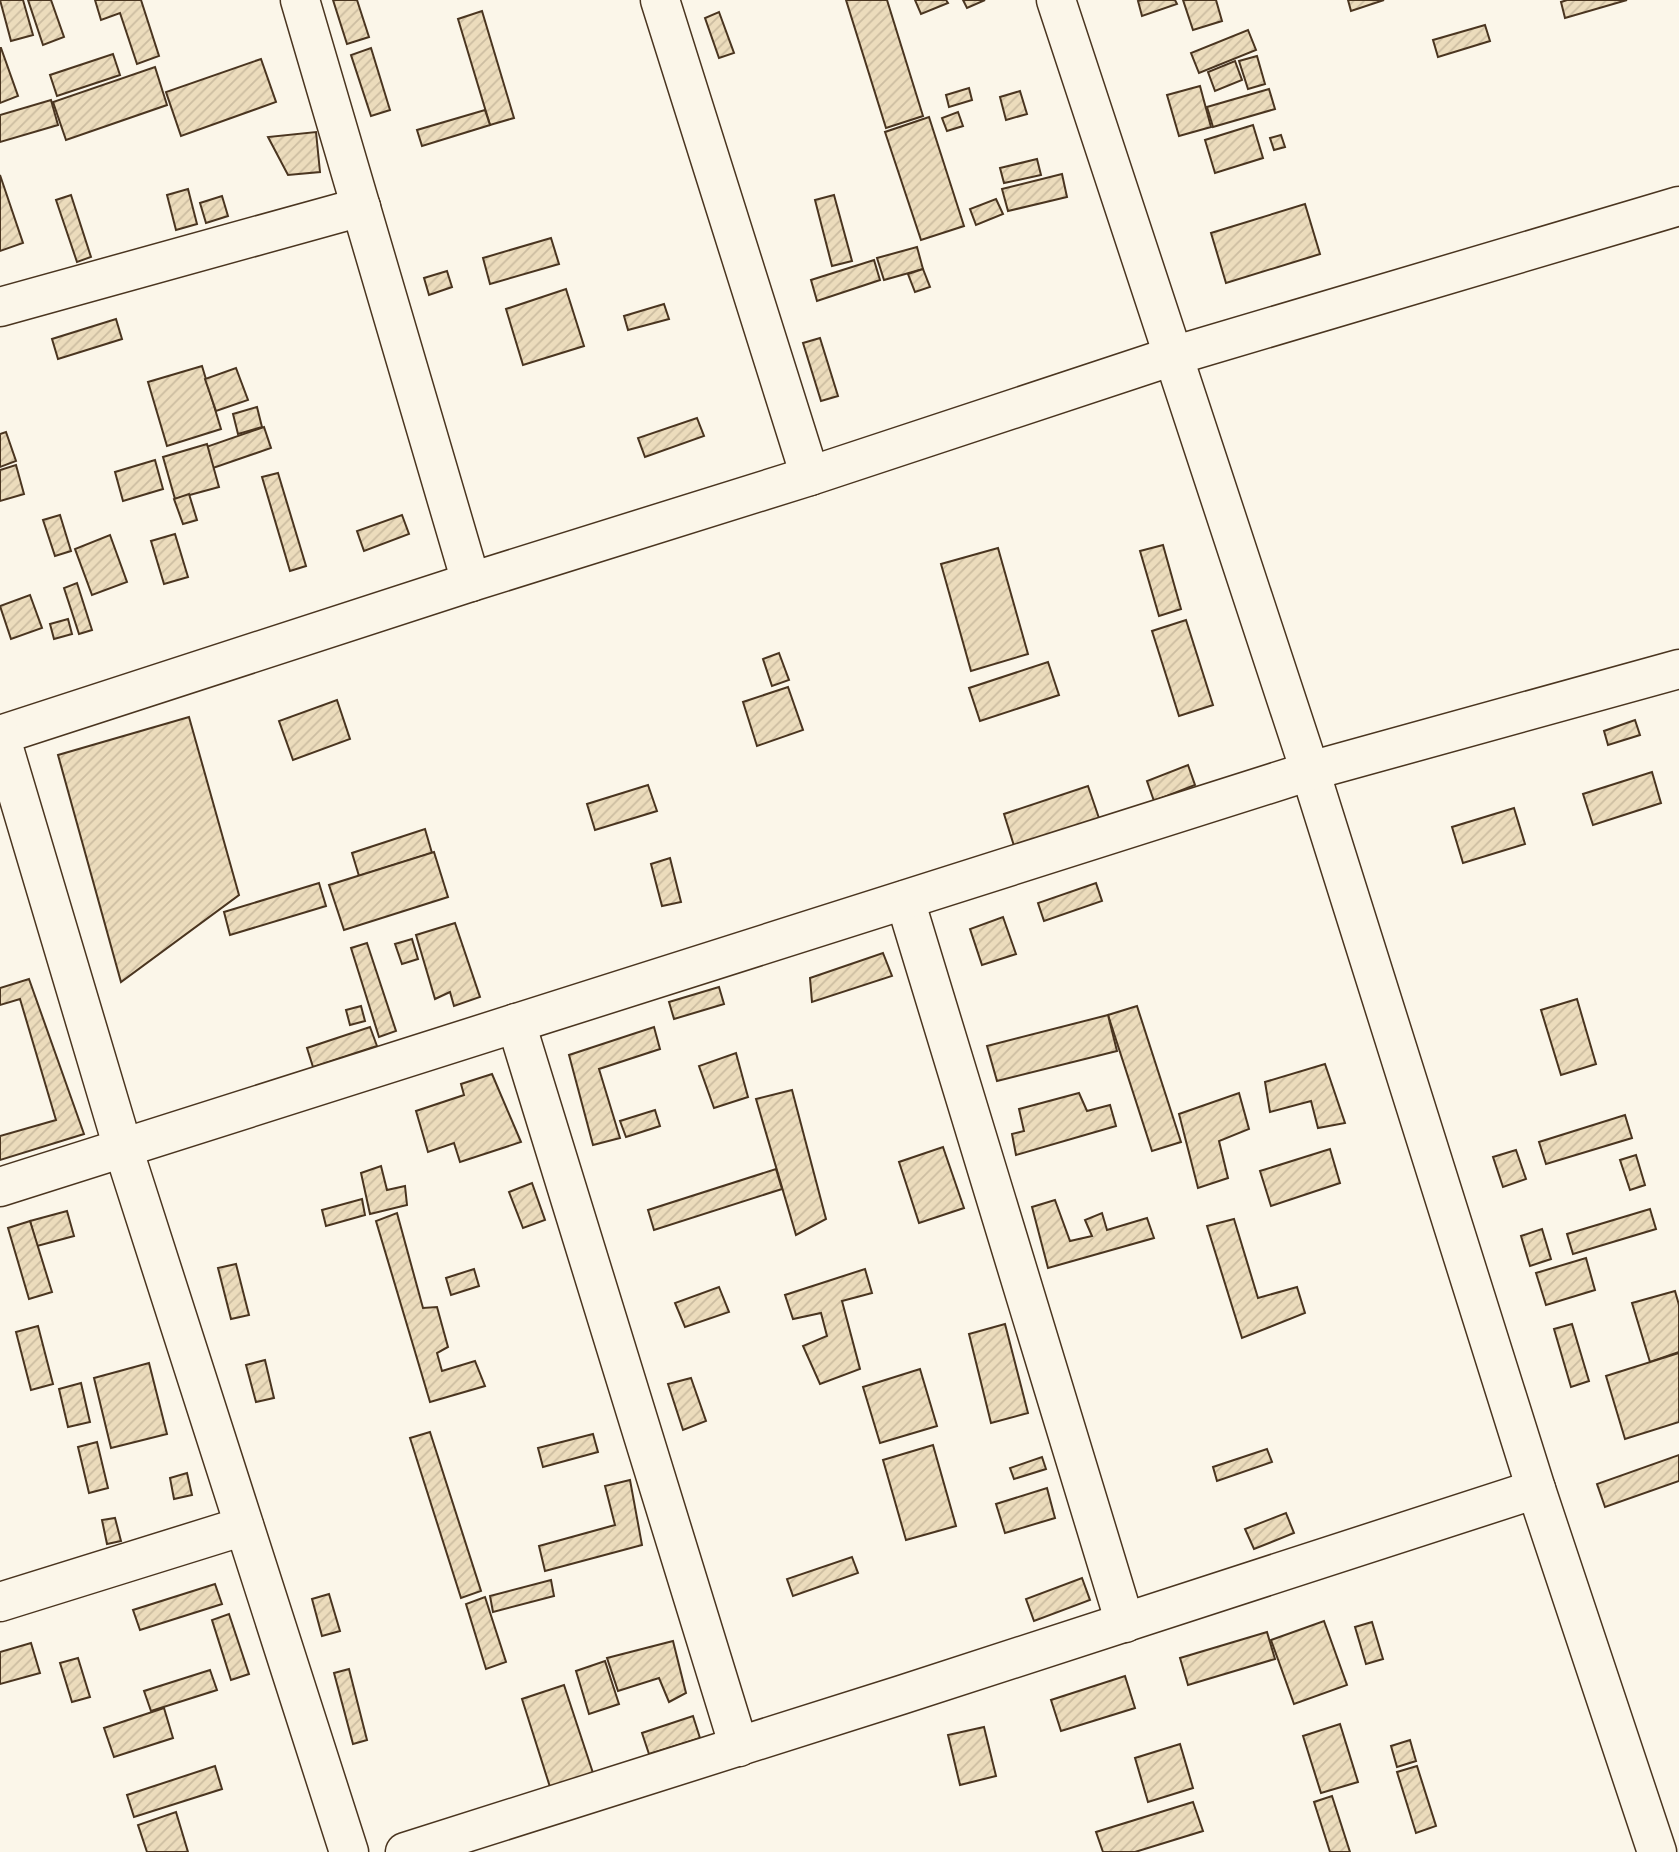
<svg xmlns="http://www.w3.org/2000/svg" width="1679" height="1852" font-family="'Fira Sans',sans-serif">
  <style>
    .building { fill: url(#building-hatch); stroke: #4a3520; stroke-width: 2 }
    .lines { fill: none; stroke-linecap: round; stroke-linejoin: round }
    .minor-casing { stroke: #4a3520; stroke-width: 41 }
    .minor { stroke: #fbf6e9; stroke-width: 38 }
  </style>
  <defs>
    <pattern id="building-hatch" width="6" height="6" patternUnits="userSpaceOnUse" patternTransform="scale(1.75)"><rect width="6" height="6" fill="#ecdcbc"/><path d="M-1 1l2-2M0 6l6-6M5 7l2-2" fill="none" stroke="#ccbda1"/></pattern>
  </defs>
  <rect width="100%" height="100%" fill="#fbf6e9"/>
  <g class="building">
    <polygon points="0,0 23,0 33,35 11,41"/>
    <polygon points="28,0 51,0 64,37 43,45"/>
    <polygon points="95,0 141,0 159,56 137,64 120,13 101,20"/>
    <polygon points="333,0 357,0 369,37 347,44"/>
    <polygon points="846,0 887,0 923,116 886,128"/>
    <polygon points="915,0 946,0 948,3 921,14"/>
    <polygon points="963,0 985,0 967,8"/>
    <polygon points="1142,0 1175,0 1177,4 1142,16 1138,1"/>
    <polygon points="1183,0 1216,0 1222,21 1193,30"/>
    <polygon points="1348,0 1384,0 1351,11"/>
    <polygon points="1567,0 1627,0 1565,18 1561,2"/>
    <polygon points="482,11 514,118 490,125 458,19"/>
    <polygon points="719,12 734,53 719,58 705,18"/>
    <polygon points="1485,25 1490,41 1438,57 1433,40"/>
    <polygon points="1248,30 1256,50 1199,73 1191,53"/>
    <polygon points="0,48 1,48 18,96 0,103"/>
    <polygon points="371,48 390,110 371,116 351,55"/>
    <polygon points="113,54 120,75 57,96 50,75"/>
    <polygon points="1257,56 1265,84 1248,89 1239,61"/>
    <polygon points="261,59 276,102 181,136 166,92"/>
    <polygon points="1235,61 1242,80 1215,91 1208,72"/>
    <polygon points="155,67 167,105 66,140 53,102"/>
    <polygon points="1200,86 1211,127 1179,136 1167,95"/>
    <polygon points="969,88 972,100 949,107 946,95"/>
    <polygon points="1269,89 1275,109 1213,127 1207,107"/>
    <polygon points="1020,91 1027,114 1006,120 1000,97"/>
    <polygon points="51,100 58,125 0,142 0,115"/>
    <polygon points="485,110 490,125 422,146 417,130"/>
    <polygon points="958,112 963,126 947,131 942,118"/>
    <polygon points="929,117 964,226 921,240 885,132"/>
    <polygon points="1253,125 1263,158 1215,173 1205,140"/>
    <polygon points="316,132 320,172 288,175 268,137"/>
    <polygon points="1281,135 1285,147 1274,150 1270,138"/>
    <polygon points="1037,159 1041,175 1004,183 1000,168"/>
    <polygon points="1062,174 1067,197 1008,211 1002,189"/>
    <polygon points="0,175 23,243 0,251"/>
    <polygon points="188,189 197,224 176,230 167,195"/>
    <polygon points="71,195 91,257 77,262 56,200"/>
    <polygon points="834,195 852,261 832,266 815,200"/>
    <polygon points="222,196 228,216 206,223 200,203"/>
    <polygon points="996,199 1003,214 976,225 970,209"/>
    <polygon points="1305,204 1320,254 1226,283 1211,233"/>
    <polygon points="551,238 559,264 490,284 483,258"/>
    <polygon points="917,247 923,269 884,280 877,258"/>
    <polygon points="874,260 880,280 817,301 811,280"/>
    <polygon points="923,269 930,287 915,292 908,274"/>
    <polygon points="447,271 452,287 429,295 424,278"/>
    <polygon points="566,289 584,346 523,365 506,309"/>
    <polygon points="664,304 669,319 628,330 624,316"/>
    <polygon points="116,319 122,339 58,359 52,339"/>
    <polygon points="820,338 838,396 821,401 803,343"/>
    <polygon points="202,366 221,429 167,446 148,382"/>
    <polygon points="236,368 248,400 216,411 205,379"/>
    <polygon points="257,407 262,427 238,434 233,414"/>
    <polygon points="697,418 704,436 645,457 638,438"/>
    <polygon points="264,427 271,448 213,468 206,447"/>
    <polygon points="6,432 16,461 0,467 0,434"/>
    <polygon points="207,444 219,487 175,499 163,457"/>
    <polygon points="155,460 163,489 123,501 115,472"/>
    <polygon points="16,465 24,494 0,501 0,470"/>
    <polygon points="278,473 306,566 290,571 262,477"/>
    <polygon points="189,494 197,520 183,524 174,499"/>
    <polygon points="60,515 71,551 55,556 43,520"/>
    <polygon points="402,515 409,534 364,551 357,531"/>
    <polygon points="175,534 188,577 164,584 151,541"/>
    <polygon points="110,535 127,582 92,595 75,549"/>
    <polygon points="1163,545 1181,609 1159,616 1140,551"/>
    <polygon points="998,548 1028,654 971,671 941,564"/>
    <polygon points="77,583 92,630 79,634 64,588"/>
    <polygon points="30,595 42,628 11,639 0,606"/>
    <polygon points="68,619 72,634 54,639 50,624"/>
    <polygon points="1186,620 1213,705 1179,716 1152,631"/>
    <polygon points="779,653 789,680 772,686 763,659"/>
    <polygon points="1048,662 1059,695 980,721 969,688"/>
    <polygon points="788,687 803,730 757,746 743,702"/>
    <polygon points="337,700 350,739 293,760 279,721"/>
    <polygon points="189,717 239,895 121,982 58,755"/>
    <polygon points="1635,720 1640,735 1608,745 1604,731"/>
    <polygon points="1188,765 1195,785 1154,801 1147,781"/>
    <polygon points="1652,772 1661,803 1593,825 1583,794"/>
    <polygon points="648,785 657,811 595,830 587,804"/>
    <polygon points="1088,786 1100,821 1015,849 1004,814"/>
    <polygon points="1514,808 1525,844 1463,863 1452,827"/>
    <polygon points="425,829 432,853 359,876 352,853"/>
    <polygon points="434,852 448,897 344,930 329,885"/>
    <polygon points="670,858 681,902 662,906 651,864"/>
    <polygon points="319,883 326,906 230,935 224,912"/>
    <polygon points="1096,883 1102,901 1044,921 1038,903"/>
    <polygon points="1003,917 1016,954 982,965 970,929"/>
    <polygon points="455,923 480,997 454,1006 450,992 435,999 416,935"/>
    <polygon points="412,939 418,959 402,964 395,944"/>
    <polygon points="367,943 396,1031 379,1037 351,948"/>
    <polygon points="883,953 892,976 812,1002 810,978"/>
    <polygon points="29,979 84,1134 0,1160 0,1136 56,1120 20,999 0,1005 0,988"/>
    <polygon points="719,987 724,1004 674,1019 669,1002"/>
    <polygon points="1577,999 1596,1064 1561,1075 1541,1010"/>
    <polygon points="361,1006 365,1021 350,1025 346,1010"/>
    <polygon points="1137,1006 1181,1142 1152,1151 1108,1015"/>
    <polygon points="1108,1015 1117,1051 997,1081 987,1046"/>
    <polygon points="370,1027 377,1046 313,1067 307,1048"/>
    <polygon points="654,1027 660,1049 599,1069 620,1138 593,1145 569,1055"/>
    <polygon points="736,1053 748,1097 714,1108 699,1066"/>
    <polygon points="1325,1064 1345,1123 1318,1128 1311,1101 1270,1112 1265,1082"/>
    <polygon points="492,1074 521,1142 460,1162 454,1143 428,1152 416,1111 464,1095 461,1084"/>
    <polygon points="792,1090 826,1219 796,1235 756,1099"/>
    <polygon points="1079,1093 1087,1111 1110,1105 1116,1126 1016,1155 1012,1134 1024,1131 1019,1109"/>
    <polygon points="1239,1093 1249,1129 1219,1141 1228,1178 1198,1188 1179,1114"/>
    <polygon points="655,1110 660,1126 626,1137 620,1121"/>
    <polygon points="1625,1115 1632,1138 1546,1164 1539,1142"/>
    <polygon points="943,1147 964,1208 919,1223 899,1162"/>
    <polygon points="1330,1149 1340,1183 1271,1206 1260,1171"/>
    <polygon points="1516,1150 1526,1179 1503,1187 1493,1157"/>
    <polygon points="1636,1155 1645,1185 1630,1190 1620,1160"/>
    <polygon points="381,1166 387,1190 405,1186 407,1205 370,1214 361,1173"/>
    <polygon points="776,1169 782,1189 654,1230 648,1210"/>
    <polygon points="532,1183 545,1220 523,1228 509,1192"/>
    <polygon points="362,1199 365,1215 326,1226 322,1210"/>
    <polygon points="1055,1200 1070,1241 1092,1236 1085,1220 1102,1213 1107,1230 1147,1218 1154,1238 1048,1268 1032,1207"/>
    <polygon points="1650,1209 1656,1229 1573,1254 1567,1234"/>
    <polygon points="67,1211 74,1236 37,1246 30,1221"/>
    <polygon points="397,1213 423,1308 437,1307 448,1347 437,1353 442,1371 475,1361 485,1386 430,1402 376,1221"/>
    <polygon points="1234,1219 1258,1298 1297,1287 1305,1313 1242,1338 1207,1226"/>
    <polygon points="30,1221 52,1292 29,1299 8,1228"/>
    <polygon points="1542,1229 1551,1259 1530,1266 1521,1236"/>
    <polygon points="1586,1258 1595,1290 1546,1305 1536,1273"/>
    <polygon points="236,1264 249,1315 231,1319 218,1268"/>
    <polygon points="474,1269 479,1286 451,1295 446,1278"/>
    <polygon points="865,1269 872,1293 842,1301 860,1369 820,1384 803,1346 827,1336 821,1313 793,1319 785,1295"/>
    <polygon points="719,1287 729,1312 685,1327 675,1303"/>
    <polygon points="1675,1291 1679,1305 1679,1352 1650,1362 1632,1303"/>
    <polygon points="1005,1324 1028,1413 991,1423 969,1334"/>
    <polygon points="1572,1324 1589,1381 1571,1387 1554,1329"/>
    <polygon points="38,1326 53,1384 31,1390 16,1332"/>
    <polygon points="1679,1353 1679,1422 1625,1439 1606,1376"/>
    <polygon points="265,1360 274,1398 256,1402 246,1365"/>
    <polygon points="149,1363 167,1434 111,1448 94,1378"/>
    <polygon points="920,1369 937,1426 880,1443 863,1387"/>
    <polygon points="691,1378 706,1421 683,1430 668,1384"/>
    <polygon points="81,1383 90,1422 68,1427 59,1389"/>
    <polygon points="430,1432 481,1591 461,1598 410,1438"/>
    <polygon points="593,1434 598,1452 543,1467 538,1448"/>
    <polygon points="97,1442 108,1488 89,1493 78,1447"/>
    <polygon points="933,1445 956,1526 906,1540 883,1460"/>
    <polygon points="1267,1449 1272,1462 1217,1481 1213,1467"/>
    <polygon points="1679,1455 1679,1481 1605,1507 1597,1484"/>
    <polygon points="1042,1457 1046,1469 1014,1479 1010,1468"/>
    <polygon points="187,1473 192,1495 174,1499 170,1478"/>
    <polygon points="630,1480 642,1545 545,1571 539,1546 615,1525 605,1486"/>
    <polygon points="1047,1488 1055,1518 1005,1533 996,1504"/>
    <polygon points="1286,1513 1294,1533 1254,1549 1245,1529"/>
    <polygon points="115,1518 121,1541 107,1544 102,1520"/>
    <polygon points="852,1557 858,1573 793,1596 787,1579"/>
    <polygon points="1082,1578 1090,1600 1034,1621 1026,1599"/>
    <polygon points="551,1580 554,1596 493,1612 490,1596"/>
    <polygon points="215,1584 222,1604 140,1630 133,1610"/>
    <polygon points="329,1594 340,1631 322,1636 312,1599"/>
    <polygon points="485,1597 506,1662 486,1669 466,1604"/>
    <polygon points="229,1614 249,1674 231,1680 212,1620"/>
    <polygon points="1324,1621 1347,1685 1294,1704 1271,1640"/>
    <polygon points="1372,1622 1383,1659 1366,1664 1355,1627"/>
    <polygon points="1267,1632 1275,1659 1188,1685 1180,1658"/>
    <polygon points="673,1641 686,1693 669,1702 659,1678 618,1691 607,1658"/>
    <polygon points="31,1643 40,1673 0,1684 0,1652"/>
    <polygon points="78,1658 90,1697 72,1702 60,1663"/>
    <polygon points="605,1661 619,1704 589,1714 576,1671"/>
    <polygon points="349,1669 367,1740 353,1744 334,1673"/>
    <polygon points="210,1670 217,1690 151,1711 144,1691"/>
    <polygon points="1125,1676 1135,1708 1061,1731 1051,1700"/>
    <polygon points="564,1685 593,1773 550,1787 522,1699"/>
    <polygon points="164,1708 173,1738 114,1757 104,1728"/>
    <polygon points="693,1716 700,1738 649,1754 642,1733"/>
    <polygon points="1340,1724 1358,1782 1321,1793 1303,1736"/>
    <polygon points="984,1727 996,1776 960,1785 948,1735"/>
    <polygon points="1410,1740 1416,1761 1397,1767 1391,1746"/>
    <polygon points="1180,1744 1193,1788 1148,1802 1135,1758"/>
    <polygon points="215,1766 222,1789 134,1817 127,1795"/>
    <polygon points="1417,1766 1436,1826 1416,1833 1397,1772"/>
    <polygon points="1332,1796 1350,1852 1330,1852 1314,1802"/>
    <polygon points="1193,1802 1203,1831 1135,1852 1103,1852 1096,1832"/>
    <polygon points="176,1812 188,1852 147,1852 138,1825"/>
  </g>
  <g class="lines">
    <g class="minor-casing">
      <g id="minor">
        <polyline points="300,0 471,582"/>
        <polyline points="660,0 810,476"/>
        <polyline points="1056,0 1310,771 1536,1489 1657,1852"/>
        <polyline points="0,307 361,207"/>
        <polyline points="0,735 471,582 810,476 1173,356 1679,206"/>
        <polyline points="0,735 123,1148 349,1852"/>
        <polyline points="905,900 1125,1623"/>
        <polyline points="516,1023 739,1747"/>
        <polyline points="0,1187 1310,771 1679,669"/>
        <polyline points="0,1602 244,1526"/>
        <polyline points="405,1852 901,1695 1536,1489"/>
      </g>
    </g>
    <use href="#minor" class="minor"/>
  </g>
</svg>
